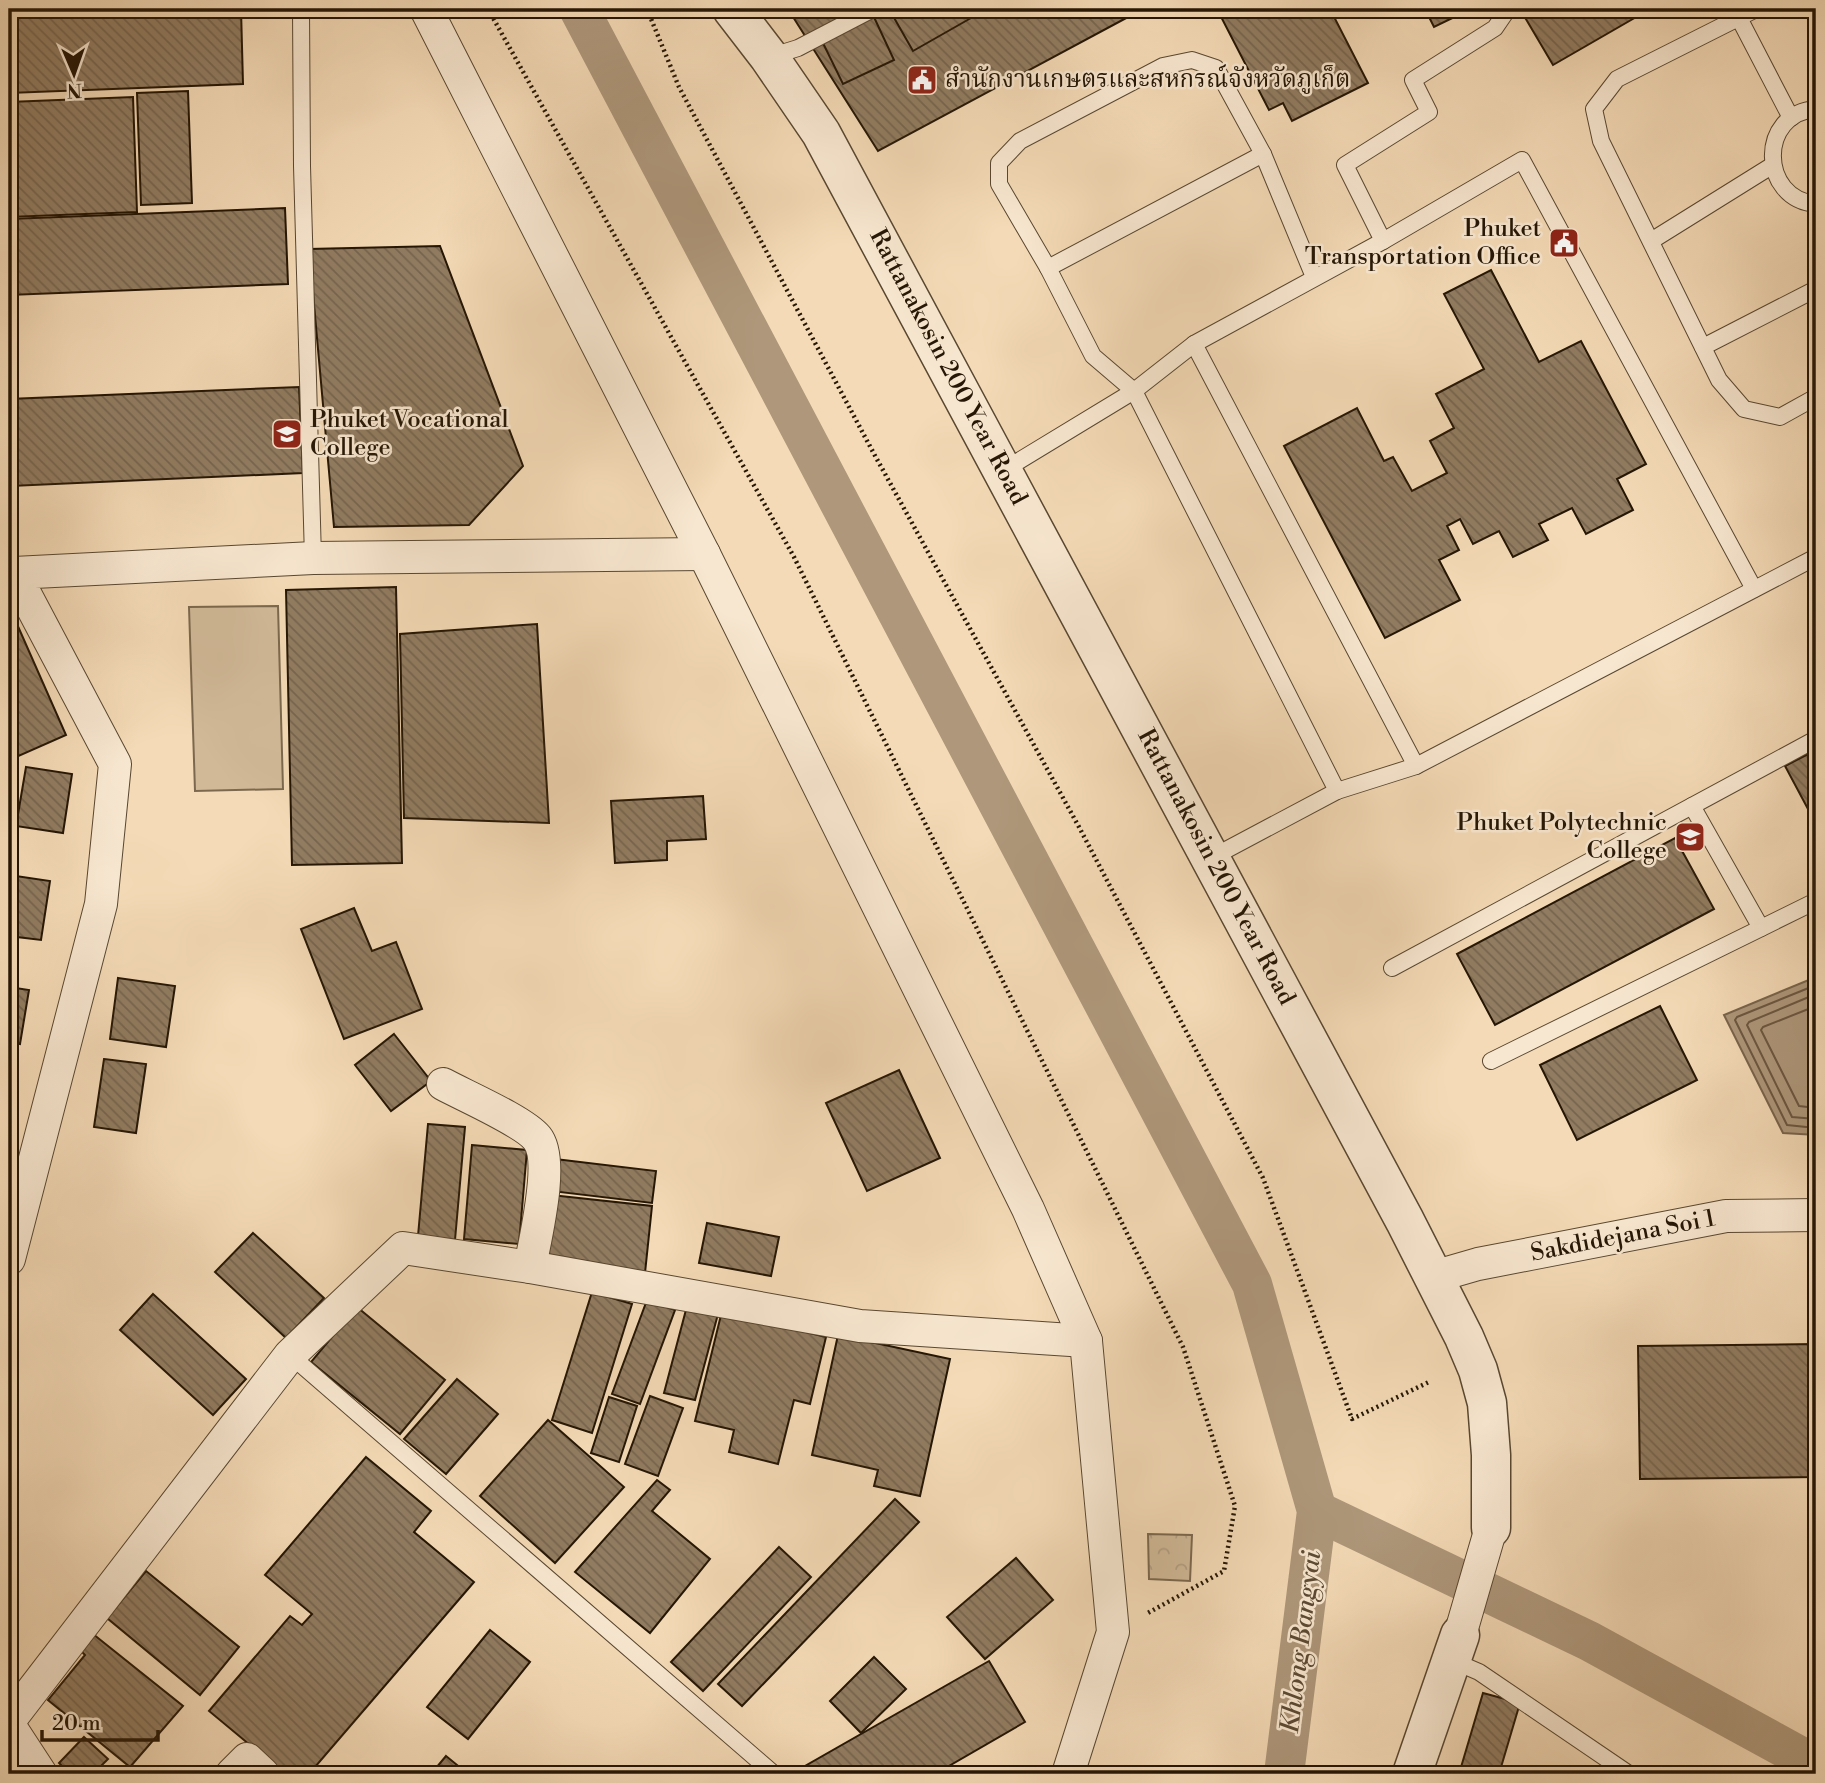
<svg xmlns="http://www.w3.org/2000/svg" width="1825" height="1783" font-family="'Libre Bodoni','Noto Serif Thai',serif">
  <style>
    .park { fill: url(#park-crowns); stroke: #7b684e; stroke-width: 2 }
    .garden { fill: #d1b998; stroke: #7b684e; stroke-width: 2 }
    .water { fill: #ae977a; stroke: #77634b; stroke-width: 2 }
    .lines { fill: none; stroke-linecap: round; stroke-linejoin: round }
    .shore { stroke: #6a5640; stroke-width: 2 }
    .canal { stroke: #ae977a; stroke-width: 40 }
    .building { fill: url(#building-back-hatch); stroke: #251605; stroke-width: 2 }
    .service-casing { stroke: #594731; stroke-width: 18 }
    .minor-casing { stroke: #594731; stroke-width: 34 }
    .tertiary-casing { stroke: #594731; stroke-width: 41 }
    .path { stroke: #251605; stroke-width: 4.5; stroke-dasharray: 2 3.5; stroke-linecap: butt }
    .service { stroke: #f8e7d0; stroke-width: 16 }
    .minor { stroke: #f8e7d0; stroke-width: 32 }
    .tertiary { stroke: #f8e7d0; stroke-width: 38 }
    .labels { text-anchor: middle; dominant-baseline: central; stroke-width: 5; stroke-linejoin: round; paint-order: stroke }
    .poi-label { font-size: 24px; fill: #251605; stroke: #f8e7d0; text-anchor: start }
    .street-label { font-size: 24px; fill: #251605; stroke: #f8e7d0 }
    .water-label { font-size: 26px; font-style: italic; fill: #5c4a34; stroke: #f8e7d0 }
  </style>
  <defs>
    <pattern id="park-crowns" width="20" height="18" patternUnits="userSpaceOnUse" patternTransform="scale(1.75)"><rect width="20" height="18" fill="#d1b998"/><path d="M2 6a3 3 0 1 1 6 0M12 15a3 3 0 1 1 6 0" fill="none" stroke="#b39e82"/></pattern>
    <pattern id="building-back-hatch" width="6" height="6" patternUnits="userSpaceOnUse" patternTransform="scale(1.75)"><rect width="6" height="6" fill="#917c61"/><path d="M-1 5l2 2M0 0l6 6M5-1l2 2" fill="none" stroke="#76654e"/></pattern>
  </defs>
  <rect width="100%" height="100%" fill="#f4dab6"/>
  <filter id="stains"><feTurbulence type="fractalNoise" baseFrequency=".00286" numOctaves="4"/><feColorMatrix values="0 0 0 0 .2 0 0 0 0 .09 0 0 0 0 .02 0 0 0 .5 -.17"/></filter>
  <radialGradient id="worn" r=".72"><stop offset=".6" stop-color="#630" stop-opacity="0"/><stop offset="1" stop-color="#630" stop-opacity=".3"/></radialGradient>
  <polygon class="park" points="1148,1534 1192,1535 1190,1581 1149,1579"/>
  <polygon class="garden" points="278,606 283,789 195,791 189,607"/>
  <polygon class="water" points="1816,977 1816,1135 1783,1133 1724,1015"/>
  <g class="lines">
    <g class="shore">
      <polyline points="1816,985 1737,1017 1735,1020 1787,1125 1816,1128"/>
      <polyline points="1816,994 1749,1022 1747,1025 1792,1117 1816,1119"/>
      <polyline points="1816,1006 1763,1027 1761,1030 1799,1106 1816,1108"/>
    </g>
    <g class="canal">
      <polyline points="579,9 1252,1284 1317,1511 1284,1774"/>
      <polyline points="1317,1511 1589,1641 1816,1765"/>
    </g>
  </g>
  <g class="building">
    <polygon points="106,9 241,9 243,84 9,93 9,13"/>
    <polygon points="788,9 1143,9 878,151"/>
    <polygon points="889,9 965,9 971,18 913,51"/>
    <polygon points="1217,9 1330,9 1368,83 1292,121 1283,103 1269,110"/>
    <polygon points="1425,9 1471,9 1434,27"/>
    <polygon points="1520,9 1650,9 1553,65"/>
    <polygon points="873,15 894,60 843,84 821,39"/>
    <polygon points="188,91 192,203 141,205 137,93"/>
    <polygon points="133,97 137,212 9,217 9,102"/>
    <polygon points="285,208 288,284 9,295 9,219"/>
    <polygon points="440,246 523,466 469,525 334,527 309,249"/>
    <polygon points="1491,270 1539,362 1581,341 1646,464 1617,479 1633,510 1586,534 1572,508 1539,524 1548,540 1513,557 1499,531 1473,544 1460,519 1447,526 1459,550 1439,560 1460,600 1385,638 1284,446 1357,408 1384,461 1393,457 1412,491 1447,473 1430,441 1454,428 1436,394 1484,369 1444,294"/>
    <polygon points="299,387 303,473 11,486 9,399"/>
    <polygon points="396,587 402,863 292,865 286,590"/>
    <polygon points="9,606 66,735 14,758 9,746"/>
    <polygon points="537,624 549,823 404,818 400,634"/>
    <polygon points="1816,750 1816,824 1785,766"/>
    <polygon points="26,767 72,774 63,833 16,826"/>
    <polygon points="703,796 706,839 667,841 667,860 615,863 611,801"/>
    <polygon points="1675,838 1714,909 1495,1025 1457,954"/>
    <polygon points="9,875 50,881 41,940 9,936"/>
    <polygon points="354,908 372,951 396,942 422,1009 344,1039 301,929"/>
    <polygon points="118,978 175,986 166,1047 110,1039"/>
    <polygon points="9,987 29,990 20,1044 9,1042"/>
    <polygon points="1660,1006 1697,1080 1577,1140 1540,1065"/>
    <polygon points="394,1034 431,1081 391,1111 355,1065"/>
    <polygon points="104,1059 146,1064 136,1133 94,1127"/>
    <polygon points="899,1070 940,1158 867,1191 826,1103"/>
    <polygon points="428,1124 465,1127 455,1240 418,1236"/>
    <polygon points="472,1145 527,1150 519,1244 464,1239"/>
    <polygon points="555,1159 656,1171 652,1203 551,1191"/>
    <polygon points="551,1195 652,1206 645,1273 544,1263"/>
    <polygon points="707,1223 779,1237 771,1276 699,1263"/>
    <polygon points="253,1233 324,1298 286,1338 215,1272"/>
    <polygon points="592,1292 632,1304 592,1433 552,1420"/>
    <polygon points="153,1294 246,1379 213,1415 120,1330"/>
    <polygon points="647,1300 675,1310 640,1404 612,1394"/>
    <polygon points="687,1306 718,1314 695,1400 664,1393"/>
    <polygon points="357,1307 445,1380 400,1434 311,1362"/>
    <polygon points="722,1311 826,1337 810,1404 794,1400 778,1464 729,1452 734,1430 695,1421"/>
    <polygon points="838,1335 950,1359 920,1496 874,1486 878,1470 812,1455"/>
    <polygon points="1816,1344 1816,1477 1640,1479 1638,1346"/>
    <polygon points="457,1379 498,1414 446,1474 404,1439"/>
    <polygon points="650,1396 683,1408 658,1476 625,1464"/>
    <polygon points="609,1397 637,1406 619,1462 591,1453"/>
    <polygon points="548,1420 624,1487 555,1563 480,1496"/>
    <polygon points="366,1457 431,1511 414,1532 474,1582 309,1774 285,1774 209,1711 290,1616 302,1625 312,1614 265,1575"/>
    <polygon points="657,1480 670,1490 652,1511 710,1559 650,1633 575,1572"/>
    <polygon points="895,1499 919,1522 742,1706 718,1684"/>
    <polygon points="779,1547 811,1577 703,1691 671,1662"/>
    <polygon points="1016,1558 1053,1600 985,1659 947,1617"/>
    <polygon points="146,1571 239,1647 200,1695 107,1618"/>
    <polygon points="490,1630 530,1662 468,1739 427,1707"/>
    <polygon points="93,1634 183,1706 130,1767 48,1700 85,1655 80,1650"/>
    <polygon points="874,1657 906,1689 861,1733 830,1701"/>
    <polygon points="989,1661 1025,1722 935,1774 791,1774"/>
    <polygon points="1483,1693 1520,1703 1499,1774 1459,1774"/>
    <polygon points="84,1737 108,1759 93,1774 70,1774 59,1763"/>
    <polygon points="9,1754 21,1774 9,1774"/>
    <polygon points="446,1756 468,1774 431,1774"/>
  </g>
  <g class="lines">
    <g class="service-casing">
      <g id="service">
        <polyline points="301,9 302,166 313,558"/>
        <polyline points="1756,9 1617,79 1594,109 1601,141 1719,380 1744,409 1780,417 1816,397"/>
        <polyline points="1739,18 1791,118"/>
        <polyline points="769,57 798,48 873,9"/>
        <path d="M1816,109C1758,113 1759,199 1816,204"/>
        <polyline points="1383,241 1522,160 1754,589"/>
        <polyline points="1651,241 1773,165"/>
        <polyline points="1048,268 1263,154"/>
        <polyline points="1314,277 1263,154 1216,68 1192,60 1163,66 1020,141 999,163 999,184 1048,268 1093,356 1134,391 1337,791"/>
        <polyline points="1194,344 1416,766"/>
        <polyline points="1703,347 1816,289"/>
        <polyline points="1004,470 1134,391 1194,344 1383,241 1345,165 1429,112 1413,80 1495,28 1508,9"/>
        <polyline points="1692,806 1761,928"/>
        <polyline points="1211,858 1337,791 1416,766 1816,557"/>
        <polyline points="1392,968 1816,739"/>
        <polyline points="1491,1061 1816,901"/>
        <polyline points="290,1355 774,1774"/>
        <polyline points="1451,1660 1479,1672 1629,1774"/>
      </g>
    </g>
    <g class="minor-casing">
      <g id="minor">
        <polyline points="426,9 704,554 1028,1209 1086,1341 1113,1632 1068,1774"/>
        <path d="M443,1084C465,1096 523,1121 537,1138C555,1160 535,1239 530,1267"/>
        <polyline points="9,1259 101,904 115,764 14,573 313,558 704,554"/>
        <polyline points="1433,1277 1478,1264 1726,1216 1816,1215"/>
        <polyline points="1460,1635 1491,1528"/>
        <polyline points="9,1721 290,1355 403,1248 530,1267 860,1326 1086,1341"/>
        <polyline points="9,1725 41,1774"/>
        <polyline points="232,1774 247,1759 263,1774"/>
      </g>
    </g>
    <g class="tertiary-casing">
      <g id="tertiary">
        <polyline points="732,9 769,57 821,133 1405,1221 1464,1337 1478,1370 1487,1403 1491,1455 1491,1528"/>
        <polyline points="1412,1774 1460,1635"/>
      </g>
    </g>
    <g class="path">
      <polyline points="488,9 794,557 1183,1347 1235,1506 1224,1571 1146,1614"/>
      <polyline points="647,9 679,87 873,452 1079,827 1263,1178 1352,1419 1431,1381"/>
    </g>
    <use href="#service" class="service"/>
    <use href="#minor" class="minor"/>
    <use href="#tertiary" class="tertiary"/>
  </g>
  <defs>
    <g id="civic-square" transform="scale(1.575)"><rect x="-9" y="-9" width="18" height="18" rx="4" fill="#8f2418" stroke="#f8e7d0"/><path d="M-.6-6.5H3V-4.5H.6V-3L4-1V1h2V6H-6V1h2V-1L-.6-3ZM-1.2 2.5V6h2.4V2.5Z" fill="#fff"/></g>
    <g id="university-square" transform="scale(1.575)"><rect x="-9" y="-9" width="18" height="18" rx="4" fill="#8f2418" stroke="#f8e7d0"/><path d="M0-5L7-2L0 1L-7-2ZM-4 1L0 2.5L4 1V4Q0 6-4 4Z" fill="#fff"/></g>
  </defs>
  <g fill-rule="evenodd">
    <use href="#civic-square" x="922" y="80"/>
    <use href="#civic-square" x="1564" y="243"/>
    <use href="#university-square" x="287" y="434"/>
    <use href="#university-square" x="1690" y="837"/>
  </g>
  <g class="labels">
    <g class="poi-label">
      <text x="945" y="80">สำนักงานเกษตรและสหกรณ์จังหวัดภูเก็ต</text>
      <text x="1541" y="229" text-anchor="end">Phuket<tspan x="1541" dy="28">Transportation Office</tspan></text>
      <text x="310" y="420">Phuket Vocational<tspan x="310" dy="28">College</tspan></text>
      <text x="1667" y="823" text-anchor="end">Phuket Polytechnic<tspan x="1667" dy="28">College</tspan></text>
    </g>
    <g class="street-label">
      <text transform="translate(948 367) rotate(62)">Rattanakosin 200 Year Road</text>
      <text transform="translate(1216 867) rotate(62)">Rattanakosin 200 Year Road</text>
      <text transform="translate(1623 1236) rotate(-11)">Sakdidejana Soi 1</text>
    </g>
    <g class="water-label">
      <text transform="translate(1301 1642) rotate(-83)">Khlong Bangyai</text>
    </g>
  </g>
  <rect width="1825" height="1783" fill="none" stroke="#f4dab6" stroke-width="35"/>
  <rect x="10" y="10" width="1804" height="1762" fill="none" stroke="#251605" stroke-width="3.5"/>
  <rect x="18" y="18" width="1790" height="1748" fill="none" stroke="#251605" stroke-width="2"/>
  <g transform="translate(74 74) rotate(178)" stroke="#f8e7d0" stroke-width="5" paint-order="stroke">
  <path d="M0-5L12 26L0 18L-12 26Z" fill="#251605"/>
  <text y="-10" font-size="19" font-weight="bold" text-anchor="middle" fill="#251605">N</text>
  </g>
  <path d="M42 1730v10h116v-10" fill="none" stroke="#251605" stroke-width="3.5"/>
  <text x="52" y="1730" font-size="21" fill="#251605" stroke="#f8e7d0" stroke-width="5" paint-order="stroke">20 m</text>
  <rect width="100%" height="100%" filter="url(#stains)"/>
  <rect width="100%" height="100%" fill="url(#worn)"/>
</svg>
